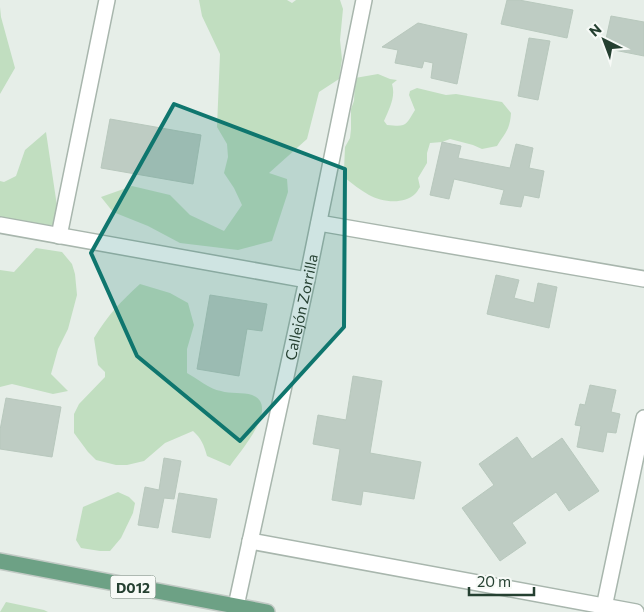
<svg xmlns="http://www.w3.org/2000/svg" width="644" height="612" font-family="Commissioner,sans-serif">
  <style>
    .green { fill: #c1dec0 }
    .building { fill: #beccc3; stroke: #b8c8bd }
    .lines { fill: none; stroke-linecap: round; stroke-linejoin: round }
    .minor-casing { stroke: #a8b6ad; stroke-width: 18 }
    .tertiary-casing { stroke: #a8b6ad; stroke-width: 18 }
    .primary-casing { stroke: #c2cac5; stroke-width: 18 }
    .minor { stroke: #fff; stroke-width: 15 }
    .tertiary { stroke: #fff; stroke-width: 15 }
    .primary { stroke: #6da185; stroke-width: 15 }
    .marked { fill: #0f766e; fill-opacity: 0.2; stroke: #0f766e; stroke-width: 4; stroke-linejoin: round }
    .labels { text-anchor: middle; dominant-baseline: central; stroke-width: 4; stroke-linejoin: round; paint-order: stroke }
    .shield { fill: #f7faf7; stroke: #64786c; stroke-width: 1 }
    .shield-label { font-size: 14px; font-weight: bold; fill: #254031 }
    .street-label { font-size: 15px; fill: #254031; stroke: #f7faf7 }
  </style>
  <rect width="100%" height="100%" fill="#e6eee8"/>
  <g class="green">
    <polygon points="199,0 287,0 292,3 296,0 340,0 343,9 340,40 342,59 339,79 319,92 307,139 269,173 287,179 288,192 272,241 238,250 180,243 148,226 113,212 101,197 132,186 170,195 190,215 224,231 242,205 234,188 224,173 228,157 227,144 217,127 220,54 202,16"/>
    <polygon points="0,7 1,17 15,68 0,94"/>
    <path d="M378,74L390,79L397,80L392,84C396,97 389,109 384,121L387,125C407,127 405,126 415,110L409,95L410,91L417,88L446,95L456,94L502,102L511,113C510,130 505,133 497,146L482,149L473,145L450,139L442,142L430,143L427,153V163L418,178L420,187C418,190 417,192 415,194C404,205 381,202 369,195C360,190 353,184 345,178L344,170L345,147L350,138L351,129V109L354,101L355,78Z"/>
    <polygon points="46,132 57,206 54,225 0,227 0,181 4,182 16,176 25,150"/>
    <polygon points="36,248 62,252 72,264 75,274 77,295 68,329 58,349 51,374 68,391 53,394 12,384 0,387 0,270 14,272"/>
    <path d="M140,284L170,293L188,303L194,325L187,349V373C198,379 209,389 221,391C230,394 243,392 252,395C281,406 239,453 230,466L207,456C204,445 201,438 193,431L165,443L144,461L127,465H116L96,460L88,452L74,433V414L79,404L105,377V372L98,365L94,338C108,315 121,301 140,284Z"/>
    <polygon points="118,492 129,497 135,503 133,513 121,538 110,551 100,551 81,548 76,540 83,507"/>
    <polygon points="6,602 44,610 48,612 0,612"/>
  </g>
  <g class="building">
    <polygon points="507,0 519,0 573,10 567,38 501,24"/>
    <polygon points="611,16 644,22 644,56 604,48"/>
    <polygon points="418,23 467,34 457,84 431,78 433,63 424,61 422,68 395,63 398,50 382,47"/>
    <polygon points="529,38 550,41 538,100 518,96"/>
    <polygon points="110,119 201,135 193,184 101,168"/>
    <polygon points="442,142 461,146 458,158 510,168 516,144 533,148 529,168 544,171 539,198 524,195 521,207 500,204 504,190 454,179 449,199 430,195"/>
    <polygon points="496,275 519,280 514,298 534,303 538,283 557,287 549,328 487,314"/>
    <polygon points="210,295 267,304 262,331 247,329 239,376 197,369"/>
    <polygon points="353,376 382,381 370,453 421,462 414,499 363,491 361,505 332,500 340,449 313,444 318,415 346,420"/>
    <polygon points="590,385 616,390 611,412 620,414 616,433 607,432 603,452 577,447 581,426 575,425 580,404 585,405"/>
    <polygon points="6,398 61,407 52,457 0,449 0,430"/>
    <polygon points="517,437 532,459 562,438 599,491 569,511 556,492 512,523 526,543 500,561 462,508 494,485 479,464"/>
    <polygon points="164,458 181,461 174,499 164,498 158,528 138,525 145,487 159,490"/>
    <polygon points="179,493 217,499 210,538 172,532"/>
  </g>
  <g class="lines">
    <g class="minor-casing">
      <g id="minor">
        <polyline points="319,223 644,279"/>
        <polyline points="0,225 307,280"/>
        <polyline points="59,236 107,0"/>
        <polyline points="250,541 636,612"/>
        <polyline points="603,612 644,418"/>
      </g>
    </g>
    <g class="tertiary-casing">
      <g id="tertiary">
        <path id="s1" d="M236,606L307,280L364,0"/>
      </g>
    </g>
    <g class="primary-casing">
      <polyline id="primary" points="0,561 267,612"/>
    </g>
    <use href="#minor" class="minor"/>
    <use href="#tertiary" class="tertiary"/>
    <use href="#primary" class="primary"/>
  </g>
  <path class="marked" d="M174,104L345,169L344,327L240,441L137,356L91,253Z"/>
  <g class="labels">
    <rect class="shield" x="110.5" y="575.5" width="45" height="23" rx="4"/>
    <g class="shield-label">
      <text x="133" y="587">D012</text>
    </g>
    <g class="street-label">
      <text stroke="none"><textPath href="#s1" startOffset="306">Callejón Zorrilla</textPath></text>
    </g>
  </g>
  <g transform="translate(604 40) rotate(318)" stroke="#f7faf7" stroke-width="4" paint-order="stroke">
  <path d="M0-4L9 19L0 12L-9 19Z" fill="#254031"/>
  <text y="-8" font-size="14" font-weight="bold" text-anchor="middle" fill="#254031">N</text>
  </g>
  <path d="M469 587v8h65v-8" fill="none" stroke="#254031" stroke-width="2.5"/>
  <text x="477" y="587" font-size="15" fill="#254031" stroke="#f7faf7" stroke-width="4" paint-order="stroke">20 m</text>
</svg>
